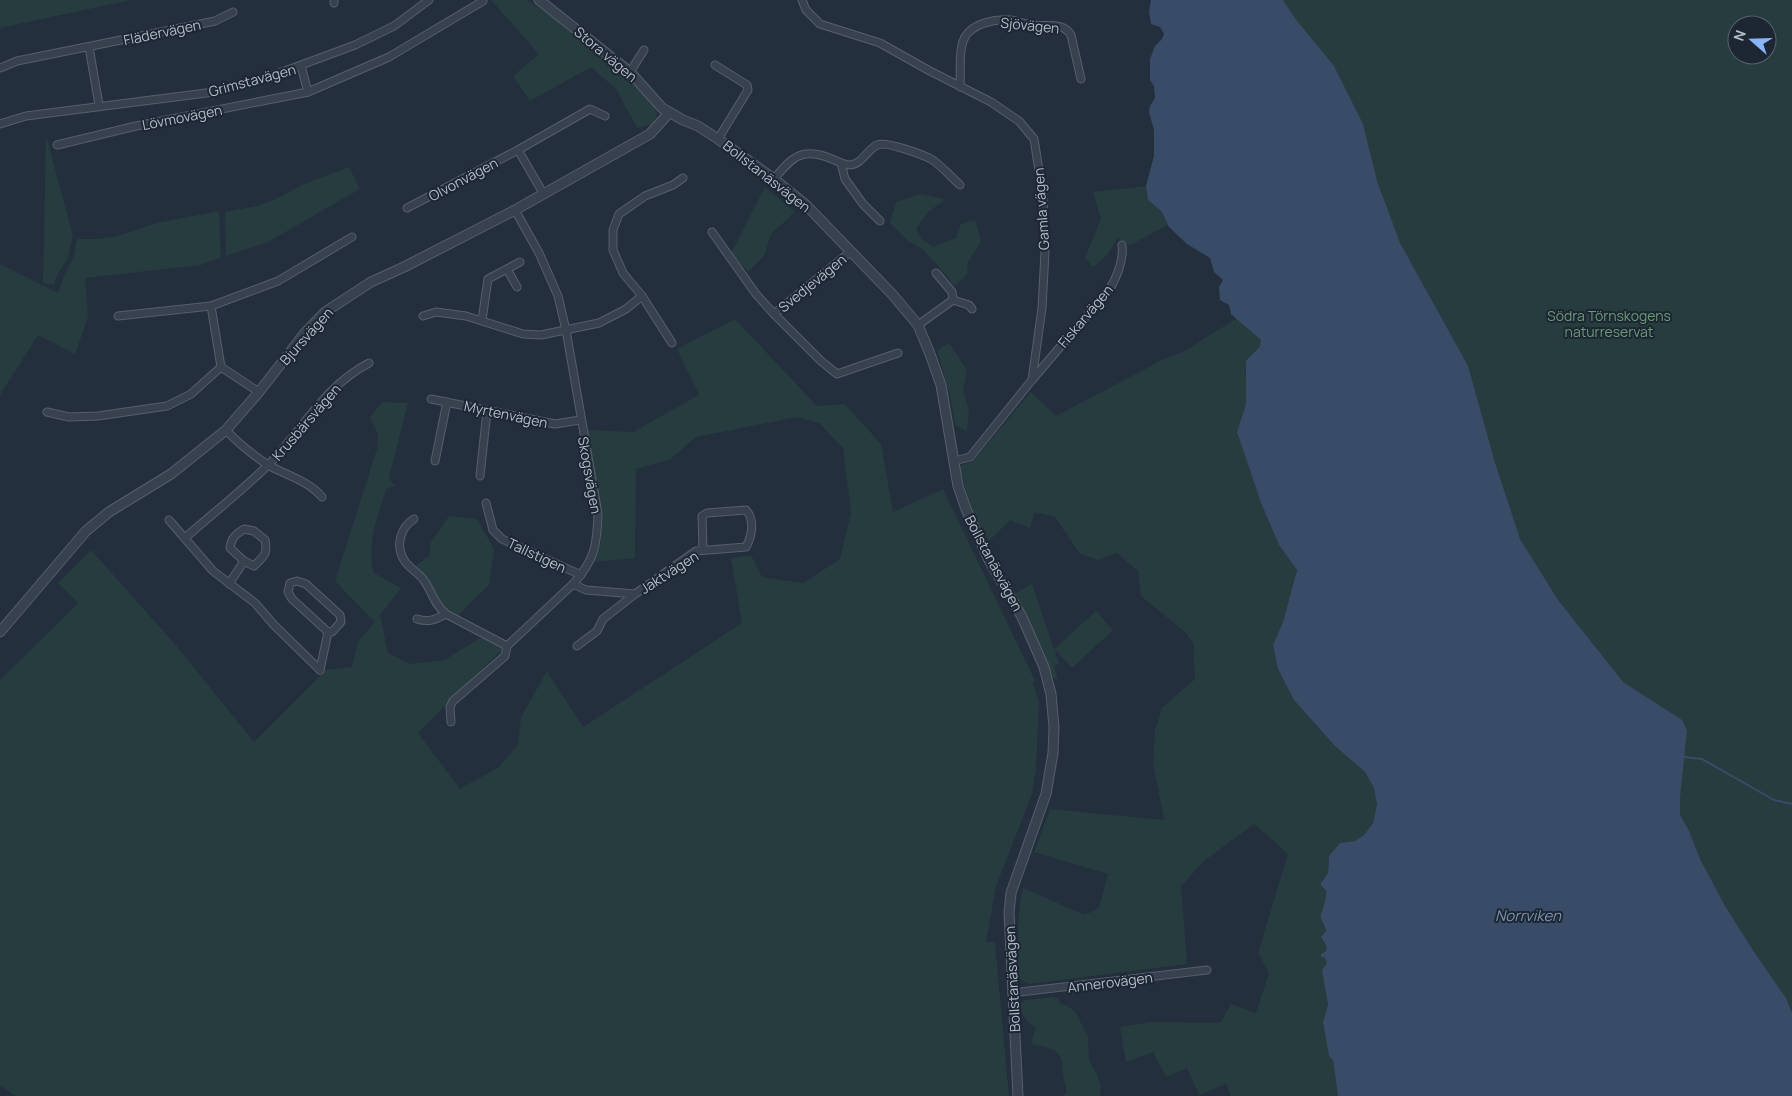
<svg xmlns="http://www.w3.org/2000/svg" width="1792" height="1096" font-family="Manrope,sans-serif">
  <style>
    .green { fill: #263c3f; fill-rule: evenodd }
    .water { fill: #394c67 }
    .lines { fill: none; stroke-linecap: round; stroke-linejoin: round }
    .stream { stroke: #394c67; stroke-width: 2 }
    .minor-casing { stroke: #565f6c; stroke-width: 9 }
    .tertiary-casing { stroke: #565f6c; stroke-width: 11 }
    .minor { stroke: #38414e; stroke-width: 7 }
    .tertiary { stroke: #38414e; stroke-width: 9 }
    .labels { text-anchor: middle; dominant-baseline: central; stroke-width: 4; stroke-linejoin: round; paint-order: stroke }
    .street-label { font-size: 14px; fill: #b4bcc9; stroke: #1d2633 }
    .park-label { font-size: 14px; fill: #6b9a76; stroke: #1d2633 }
    .water-label { font-size: 15px; font-style: italic; fill: #7c92b1; stroke: #1d2633 }
  </style>
  <rect width="100%" height="100%" fill="#242f3e"/>
  <g class="green">
    <polygon points="0,0 131,0 0,28"/>
    <polygon points="491,0 527,0 573,30 627,73 654,107 657,115 654,124 637,128 616,89 591,67 530,101 513,76 539,54"/>
    <path d="M1283,0H1792V1094L1496,573L1380,189L1298,22ZM1737,25H1767V55H1737Z"/>
    <polygon points="46,135 73,236 68,257 57,275 54,285 43,283"/>
    <polygon points="349,167 360,189 268,242 226,256 225,212 258,206 274,200 304,184"/>
    <polygon points="1146,186 1148,200 1162,212 1168,225 1130,245 1118,238 1107,255 1093,267 1085,258 1101,219 1093,192"/>
    <polygon points="765,187 795,212 771,234 764,256 748,272 731,253"/>
    <polygon points="920,194 946,199 928,212 916,229 923,240 933,247 956,238 961,224 975,220 981,242 968,262 967,274 955,286 924,250 908,241 890,223 896,202"/>
    <polygon points="219,211 221,257 201,265 85,278 88,317 75,354 38,335 0,395 0,264 58,293 62,281 74,256 77,239 98,239 118,236 157,223"/>
    <path d="M1237,318L1261,340L1262,344L1254,351L1245,370L1247,385L1246,404L1237,432L1261,503L1279,545L1297,570L1283,622L1273,645L1278,669L1295,700L1335,746L1365,772L1374,788L1377,804L1373,823L1364,835L1355,841L1340,843L1329,856L1328,873L1322,881V887L1326,890L1327,895L1322,923L1326,931L1322,940L1327,947L1326,951L1321,954V957L1325,958L1327,963L1322,970L1328,1005L1323,1022L1329,1056L1333,1060L1338,1096H1231L1226,1084L1199,1095L1187,1068L1166,1077L1153,1052L1126,1062L1120,1027L1151,1022L1220,1023L1231,1004L1256,1013L1269,973L1258,953L1288,854L1254,824L1204,861L1181,886L1187,964L1029,984L1022,981L1019,977C1018,947 1016,918 1023,888L1085,915L1099,908L1108,874L1034,852L1050,809L1164,820L1153,763L1155,730L1162,708L1195,679L1193,643L1186,633L1141,596L1138,571L1117,553L1099,560L1080,554L1055,517L1035,512L1030,528L1010,520L989,541L971,509L959,466L973,461L1031,392L1056,416L1164,359L1181,353Z"/>
    <path d="M735,319L817,406L845,404L881,444L893,512L943,489L1035,681L1033,683L1039,703L1036,768L1032,794L996,886L986,942H995L1009,1096H16L0,1086V680L78,603L58,583L91,550L174,643L254,742L326,670L352,667L358,642L375,622L335,581L377,449L378,434L370,417L382,402L408,403L389,478L395,486L386,489C378,516 366,545 374,573L401,588L380,615L388,653L410,664L444,660L484,636L503,649L482,669L418,733L460,789L499,767L518,745L521,717L547,671L583,727L742,623L731,558L751,555L762,577L803,583L840,559L851,513L843,448L819,423L797,417L696,437L669,460L636,469L635,558L594,562L601,542L600,512L588,430L633,432L699,395L677,349Z"/>
    <polygon points="949,343 967,370 963,390 969,410 967,432 955,425 950,395 937,350"/>
    <polygon points="449,516 477,519 494,549 489,585 456,617 439,605 423,574 415,566 429,556 431,542"/>
    <polygon points="1032,584 1054,649 1096,611 1113,630 1072,668 1054,649 1059,664 1054,666 1058,679 1054,679 1045,667 1011,596"/>
    <path d="M1053,997L1059,999L1060,1004L1068,1006L1076,1013L1088,1037L1089,1061L1096,1073L1101,1085L1100,1096H1062L1066,1093C1067,1084 1063,1081 1063,1074C1062,1068 1063,1063 1061,1058C1057,1048 1043,1046 1033,1045L1031,1041L1036,1027C1026,1023 1020,1014 1021,1003L1026,1000Z"/>
  </g>
  <path class="water" d="M1151,0H1283L1298,22L1334,66L1363,124L1377,181L1400,243L1468,366L1495,463L1520,539L1558,600L1623,682L1682,720L1687,730L1680,797V815L1689,831L1700,859L1725,906L1754,952L1786,998L1792,1013V1096H1338L1333,1060L1329,1056L1323,1022L1328,1005L1322,970L1327,963L1325,958L1321,957V954L1326,951L1327,947L1321,937L1326,931C1325,925 1320,921 1321,915C1323,907 1327,899 1326,890L1321,886V883L1328,873L1329,856L1340,843L1355,841L1364,835L1373,823L1377,804L1374,788L1365,772L1335,746L1294,700L1278,669L1273,645L1283,622L1297,570L1279,545L1261,503L1237,432L1246,404V361L1260,346L1261,340L1231,314L1229,305L1220,300L1219,287L1223,280L1214,272L1210,258L1187,244L1169,227L1162,212L1148,200L1146,186L1154,156V130L1149,112L1150,106L1155,98L1154,86L1150,80V59L1155,46L1162,39L1164,34L1160,27L1151,24L1149,11Z"/>
  <g class="lines">
    <polyline class="stream" points="1684,757 1702,759 1774,800 1792,804"/>
    <g class="minor-casing">
      <g id="minor">
        <polyline points="334,0 334,3"/>
        <polyline points="802,0 806,10 820,24 880,43 928,70 991,102 1019,121 1034,139 1043,196 1045,252 1042,308 1032,380 970,457 954,461"/>
        <polyline points="89,47 99,105"/>
        <polyline points="715,65 747,85 748,90 718,139"/>
        <polyline points="301,66 308,92"/>
        <polyline points="0,68 17,61 215,21 233,12"/>
        <polyline points="630,72 644,50"/>
        <path d="M960,87C961,72 958,50 965,37C973,23 995,19 1010,20C1017,21 1025,24 1032,25C1046,27 1062,21 1071,35L1081,79"/>
        <polyline points="0,124 26,116 214,92 266,78 355,45 394,26 429,0"/>
        <polyline points="57,145 136,126 308,92 389,57 483,1"/>
        <polyline points="518,150 543,193"/>
        <polyline points="841,163 845,179 863,204 880,221"/>
        <path d="M774,179C793,156 802,147 832,159C837,161 844,165 850,165C862,164 867,150 877,145C886,141 921,154 931,159C941,165 951,177 960,185"/>
        <polyline points="407,208 518,150 590,109 605,116"/>
        <polyline points="712,232 756,294 774,314"/>
        <polyline points="850,252 774,314 821,361 837,374 898,353"/>
        <polyline points="507,269 520,262"/>
        <polyline points="642,296 672,343"/>
        <polyline points="953,300 969,305 972,309"/>
        <polyline points="118,316 211,306"/>
        <polyline points="423,316 436,312 466,316 523,334 541,335 599,323 626,309 642,296 623,273 613,250 613,230 619,214 645,196 673,185 683,178"/>
        <polyline points="482,320 488,279 507,269 517,287"/>
        <polyline points="918,325 953,300 952,292 936,273"/>
        <polyline points="221,367 211,306 278,281 352,237"/>
        <path d="M1032,380L1111,287C1118,274 1124,260 1122,245"/>
        <polyline points="431,399 555,424 580,420"/>
        <polyline points="47,412 69,417 98,416 167,406 191,394 221,367 259,392"/>
        <path d="M226,430C238,443 253,455 268,465C286,475 309,481 322,497"/>
        <polyline points="435,461 447,402"/>
        <polyline points="480,476 487,411"/>
        <polyline points="486,503 493,530 502,539 581,575"/>
        <path d="M414,519C401,527 395,545 404,560C408,567 417,572 423,579C432,591 433,603 446,614L507,646"/>
        <polyline points="169,520 213,571 255,603 274,625 320,670"/>
        <path d="M244,529L254,531L265,540C268,554 264,556 254,566L244,561L230,548C231,538 236,534 244,529Z"/>
        <path d="M185,538C212,514 242,491 268,465C303,430 323,387 369,363"/>
        <polygon points="297,581 306,584 340,615 341,622 332,632 328,632 292,599 288,592 290,583"/>
        <polyline points="229,584 244,561"/>
        <path d="M573,584L586,590L635,594L696,551L746,547C752,536 755,520 746,510L707,513L702,516L703,550"/>
        <path d="M417,619C429,623 436,619 446,614"/>
        <polyline points="577,646 597,631 603,619 635,594"/>
        <polyline points="320,670 328,632"/>
        <path d="M451,722L450,707L453,701L505,656L507,646L573,584C595,560 597,545 598,514L566,330L558,296L539,253L515,210"/>
        <polyline points="1012,993 1207,970"/>
      </g>
    </g>
    <g class="tertiary-casing">
      <g id="tertiary">
        <polyline points="539,0 630,72 662,108 683,120 698,126 718,139 774,179 806,205 892,294 918,325 930,354 941,385 958,486 966,509 988,558 1022,617 1044,667 1051,694 1054,727 1053,753 1046,794 1011,893 1009,912 1018,1096"/>
        <polyline points="0,632 86,531 109,512 171,474 226,430 259,392 304,334 325,312 371,282 404,267 515,210 650,134 669,113"/>
      </g>
    </g>
    <use href="#minor" class="minor"/>
    <use href="#tertiary" class="tertiary"/>
  </g>
  <g class="labels">
    <g class="street-label">
      <text transform="translate(1030 25) rotate(6)">Sjövägen</text>
      <text transform="translate(162 32) rotate(-12)">Flädervägen</text>
      <text transform="translate(606 54) rotate(40)">Stora vägen</text>
      <text transform="translate(252 80) rotate(-15)">Grimstavägen</text>
      <text transform="translate(182 117) rotate(-11)">Lövmovägen</text>
      <text transform="translate(767 176) rotate(38)">Bollstanäsvägen</text>
      <text transform="translate(463 179) rotate(-28)">Olvonvägen</text>
      <text transform="translate(1041 209) rotate(-94)">Gamla vägen</text>
      <text transform="translate(812 283) rotate(-39)">Svedjevägen</text>
      <text transform="translate(1085 316) rotate(-50)">Fiskarvägen</text>
      <text transform="translate(306 336) rotate(-48)">Bjursvägen</text>
      <text transform="translate(506 414) rotate(12)">Myrtenvägen</text>
      <text transform="translate(306 422) rotate(-49)">Krusbärsvägen</text>
      <text transform="translate(590 475) rotate(80)">Skogsvägen</text>
      <text transform="translate(537 555) rotate(25)">Tallstigen</text>
      <text transform="translate(994 563) rotate(62)">Bollstanäsvägen</text>
      <text transform="translate(669 572) rotate(-33)">Jaktvägen</text>
      <text transform="translate(1012 979) rotate(-93)">Bollstanäsvägen</text>
      <text transform="translate(1110 982) rotate(-7)">Annerovägen</text>
    </g>
    <g class="park-label">
      <text x="1609" y="315">Södra Törnskogens<tspan x="1609" dy="16">naturreservat</tspan></text>
    </g>
    <g class="water-label">
      <text x="1528" y="915">Norrviken</text>
    </g>
  </g>
  <g transform="translate(1752 40) rotate(290)"><circle r="24" fill="#1d2633" stroke="#59626f"/>
  <path d="M0-4L9 19L0 12L-9 19Z" fill="#8ab4f8"/>
  <text y="-8" font-size="14" font-weight="bold" text-anchor="middle" fill="#b4bcc9">N</text>
  </g>
</svg>
